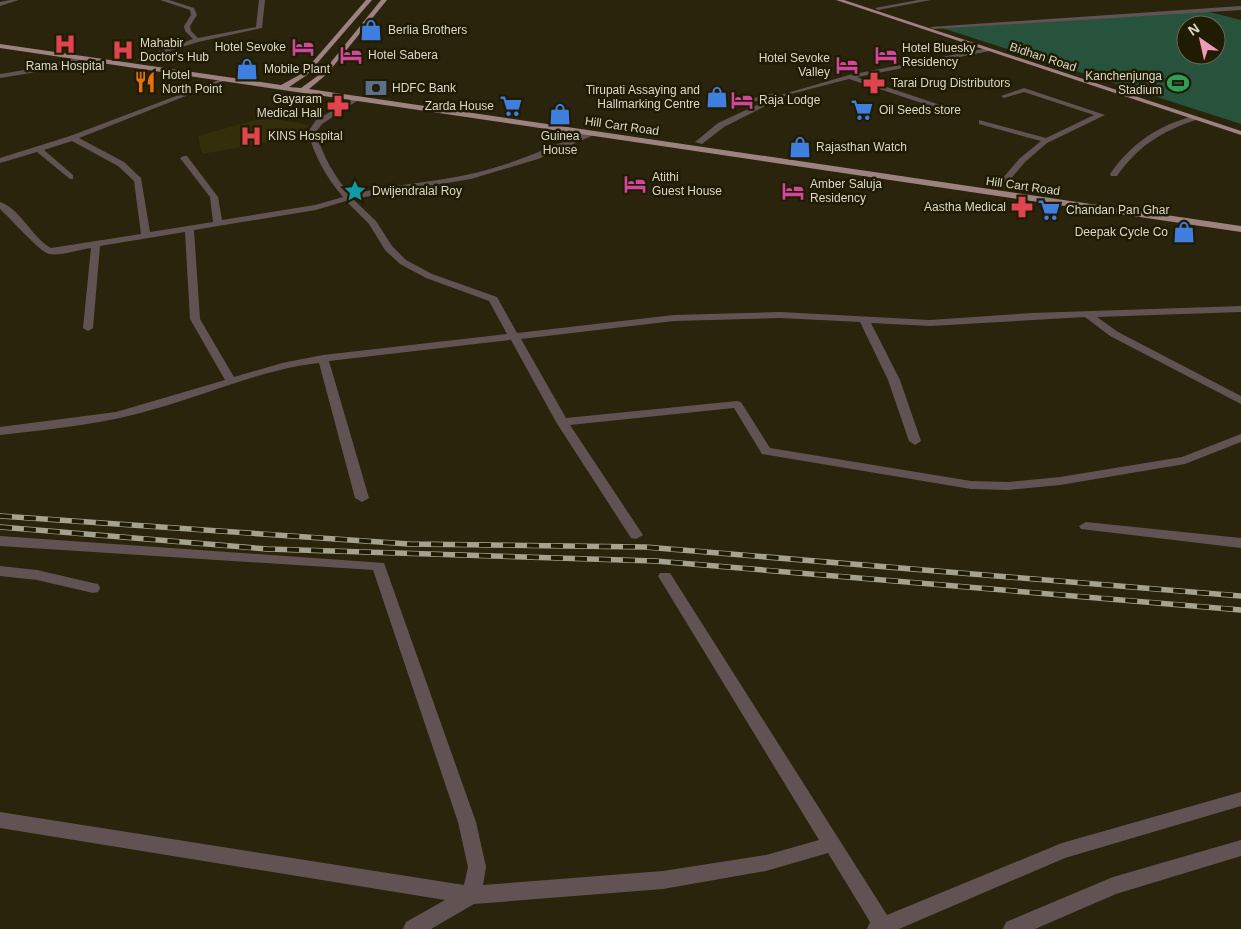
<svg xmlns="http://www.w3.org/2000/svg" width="1241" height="929" font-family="Arial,sans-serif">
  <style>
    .built { fill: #352e0b }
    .green { fill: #27533d; fill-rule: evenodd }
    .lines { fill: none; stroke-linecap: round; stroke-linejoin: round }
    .minor { fill: #615353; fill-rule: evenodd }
    .major { fill: #9e8281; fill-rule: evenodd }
    .rail-casing { stroke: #a6a290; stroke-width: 5.5 }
    .rail { stroke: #201b03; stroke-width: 4; stroke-dasharray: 12; stroke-linecap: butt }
    .labels { text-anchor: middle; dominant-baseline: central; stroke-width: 5; stroke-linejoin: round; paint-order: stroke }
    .far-poi-label { font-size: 12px; fill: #dbd8c9; stroke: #201b03; text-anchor: start }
    .far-street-label { font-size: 12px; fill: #dbd8c9; stroke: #201b03 }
  </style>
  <rect width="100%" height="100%" fill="#29240b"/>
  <polygon class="built" points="266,117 309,125 303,132 304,136 202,154 198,136"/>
  <path class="green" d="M1205,11L1241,20V124L942,28ZM1186,25H1216V55H1186Z"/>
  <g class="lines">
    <g class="minor">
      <polygon points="10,0 19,0 0,6 0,2"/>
      <polygon points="160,0 169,0 194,8 197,15 190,26 191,31 198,38 256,27 259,0 265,0 262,28 198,42 138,61 138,59 193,39 185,31 184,26 191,15 190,10"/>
      <polygon points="918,0 931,0 878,10 875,8"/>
      <polygon points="1241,6 1241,10 933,29 930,27"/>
      <polygon points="988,48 990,51 857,77 961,112 961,116 849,79 787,95 724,127 702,144 695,142 718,123 774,97 740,105 737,103 738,102 774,93 777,96 849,75"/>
      <polygon points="82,56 84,59 37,72 0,78 0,74 37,68"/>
      <path d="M224,78L229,79L79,138L124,162L141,178L150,232L213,222L210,197L180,158L184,156H187L218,197L222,220L315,205L343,197C326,177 315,157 308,132L316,120L358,96L360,97V99L322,124L316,132C323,157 334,175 350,195C388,185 428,183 466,175C509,166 549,148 588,131H594V135L538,159L471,179L353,199L376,221L392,246L406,260L432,274L497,297L517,333L674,315L780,312L930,320L1032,313L1241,306V312L1097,317L1118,332L1241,396V404L1110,336L1085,317L930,326L871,323L900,380L921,441L915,445L909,441L888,380L860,322L780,318L674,321L521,339L566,418L737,401L741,402L770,448L971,481L1008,482L1060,477L1182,457L1241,434V442L1185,464L1060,485L1008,490L971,489L762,454L734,408L570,425L643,535L636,539L631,538L556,422L511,340L329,361L369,498L362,502L355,498L319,363C264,369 211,393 158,408C106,424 53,429 0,435V427L116,412L225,380L190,319L185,232L100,246L93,328L88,331L83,328L91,248C78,250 61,256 49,254C40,252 10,218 0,209V202C22,210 31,237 51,248L141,234L134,181L118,166L72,141L44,150L73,175V179H70L37,152L0,163V158L70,136ZM346,201L369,224L385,250L400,264L426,278L489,301L507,334L323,355L282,363L234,377L200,319L194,230L316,210Z"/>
      <polygon points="1024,88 1105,115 1047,143 1025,162 1003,188 997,188 996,186 1019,159 1041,141 979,124 979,120 1046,138 1094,115 1024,92 1004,98 1001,96"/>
      <path d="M1193,116H1196V120C1162,131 1138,146 1117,176H1111L1110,174C1131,144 1157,126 1193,116Z"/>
      <polygon points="1086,522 1241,538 1241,548 1081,529 1079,526"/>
      <polygon points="0,536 384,563 476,822 486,867 483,885 663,871 766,855 819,840 658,576 660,573 670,573 887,915 1062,843 1241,792 1241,806 1065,858 899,929 867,929 870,922 828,853 766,871 663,889 474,904 431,929 403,929 406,922 445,900 0,828 0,812 464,885 468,867 458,822 373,570 0,546"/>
      <polygon points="0,566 37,570 93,583 98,584 100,588 98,592 93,593 37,580 0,576"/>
      <polygon points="1241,840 1241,856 1116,894 1035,929 1003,929 1006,922 1113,877"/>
    </g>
    <g class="major">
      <polygon points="366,0 372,0 307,75 289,87 301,88 323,72 381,0 387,0 327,74 309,89 1241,226 1241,232 0,48 0,44 281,85 303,73"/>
      <polygon points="836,0 844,0 1241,131 1241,135"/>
    </g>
    <g class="rail-casing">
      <g id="rail">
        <polyline points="0,516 409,544 645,547 1241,596"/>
        <polyline points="0,527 267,549 655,561 1241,610"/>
      </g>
    </g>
    <use href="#rail" class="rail"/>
  </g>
  <defs>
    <g id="shop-bare" transform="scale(1.725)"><path d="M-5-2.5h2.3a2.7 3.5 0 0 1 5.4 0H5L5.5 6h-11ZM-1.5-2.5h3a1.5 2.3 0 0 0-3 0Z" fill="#3f7fe0" stroke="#201b03" stroke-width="2.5" paint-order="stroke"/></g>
    <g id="hospital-bare" transform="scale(1.725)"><path d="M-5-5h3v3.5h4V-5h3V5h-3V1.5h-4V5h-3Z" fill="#e0444e" stroke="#201b03" stroke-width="2.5" paint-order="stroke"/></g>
    <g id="hotel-bare" transform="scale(1.725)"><path d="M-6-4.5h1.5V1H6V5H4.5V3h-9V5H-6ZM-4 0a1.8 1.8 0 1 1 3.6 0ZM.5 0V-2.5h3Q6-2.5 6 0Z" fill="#d1479c" stroke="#201b03" stroke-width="2.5" paint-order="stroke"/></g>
    <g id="restaurant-bare" transform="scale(1.725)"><path d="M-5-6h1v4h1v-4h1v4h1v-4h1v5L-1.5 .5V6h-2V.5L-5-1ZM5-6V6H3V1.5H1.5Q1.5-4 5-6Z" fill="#e8710a" stroke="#201b03" stroke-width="2.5" paint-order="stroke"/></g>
    <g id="pharmacy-bare" transform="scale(1.725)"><path d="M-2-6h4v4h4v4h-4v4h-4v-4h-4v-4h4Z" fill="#e0444e" stroke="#201b03" stroke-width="2.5" paint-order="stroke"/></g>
    <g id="stadium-bare" transform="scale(1.725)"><path d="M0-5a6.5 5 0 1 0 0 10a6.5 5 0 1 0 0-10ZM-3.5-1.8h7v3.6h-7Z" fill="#2e9e5b" stroke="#201b03" stroke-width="2.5" paint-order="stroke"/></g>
    <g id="bank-bare" transform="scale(1.725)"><path d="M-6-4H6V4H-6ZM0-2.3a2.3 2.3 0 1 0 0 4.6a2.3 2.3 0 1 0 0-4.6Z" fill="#5c6f8a" stroke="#201b03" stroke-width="2.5" paint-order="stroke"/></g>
    <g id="supermarket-bare" transform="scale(1.725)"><path d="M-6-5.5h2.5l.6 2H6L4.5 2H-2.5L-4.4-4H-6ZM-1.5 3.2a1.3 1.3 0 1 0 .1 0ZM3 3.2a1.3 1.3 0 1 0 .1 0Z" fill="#3f7fe0" stroke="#201b03" stroke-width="2.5" paint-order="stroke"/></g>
    <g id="sight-bare" transform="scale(1.725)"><path d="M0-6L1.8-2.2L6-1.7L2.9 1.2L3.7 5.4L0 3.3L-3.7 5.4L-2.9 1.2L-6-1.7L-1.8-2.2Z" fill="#0f9aa8" stroke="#201b03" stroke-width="2.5" paint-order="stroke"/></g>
  </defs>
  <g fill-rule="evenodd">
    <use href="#shop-bare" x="371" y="30"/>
    <use href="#hospital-bare" x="65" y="44"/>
    <use href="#hotel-bare" x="303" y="47"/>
    <use href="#hospital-bare" x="123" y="50"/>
    <use href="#hotel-bare" x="351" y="55"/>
    <use href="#hotel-bare" x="886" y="55"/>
    <use href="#hotel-bare" x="847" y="65"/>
    <use href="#shop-bare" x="247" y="69"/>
    <use href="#restaurant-bare" x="145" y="82"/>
    <use href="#pharmacy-bare" x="874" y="83"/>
    <use href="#stadium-bare" x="1178" y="83"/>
    <use href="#bank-bare" x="376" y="88"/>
    <use href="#shop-bare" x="717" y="97"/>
    <use href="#hotel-bare" x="742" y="100"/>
    <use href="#pharmacy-bare" x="338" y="106"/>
    <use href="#supermarket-bare" x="511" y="106"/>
    <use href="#supermarket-bare" x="862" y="110"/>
    <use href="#shop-bare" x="560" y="114"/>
    <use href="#hospital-bare" x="251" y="136"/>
    <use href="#shop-bare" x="800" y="147"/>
    <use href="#hotel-bare" x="635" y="184"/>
    <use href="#sight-bare" x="355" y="191"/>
    <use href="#hotel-bare" x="793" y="191"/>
    <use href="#pharmacy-bare" x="1022" y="207"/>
    <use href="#supermarket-bare" x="1049" y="210"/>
    <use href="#shop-bare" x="1184" y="232"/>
  </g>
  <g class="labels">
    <g class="far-poi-label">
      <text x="388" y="30">Berlia Brothers</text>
      <text x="140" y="43">Mahabir<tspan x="140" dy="14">Doctor's Hub</tspan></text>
      <text x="286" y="47" text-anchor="end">Hotel Sevoke</text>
      <text x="902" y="48">Hotel Bluesky<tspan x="902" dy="14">Residency</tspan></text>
      <text x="368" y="55">Hotel Sabera</text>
      <text x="830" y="58" text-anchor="end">Hotel Sevoke<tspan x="830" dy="14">Valley</tspan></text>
      <text x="65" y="66" text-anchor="middle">Rama Hospital</text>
      <text x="264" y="69">Mobile Plant</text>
      <text x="162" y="75">Hotel<tspan x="162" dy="14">North Point</tspan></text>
      <text x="1162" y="76" text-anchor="end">Kanchenjunga<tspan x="1162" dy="14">Stadium</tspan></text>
      <text x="891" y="83">Tarai Drug Distributors</text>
      <text x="392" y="88">HDFC Bank</text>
      <text x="700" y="90" text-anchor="end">Tirupati Assaying and<tspan x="700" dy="14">Hallmarking Centre</tspan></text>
      <text x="322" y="99" text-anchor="end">Gayaram<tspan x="322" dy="14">Medical Hall</tspan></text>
      <text x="759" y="100">Raja Lodge</text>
      <text x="494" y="106" text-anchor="end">Zarda House</text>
      <text x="879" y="110">Oil Seeds store</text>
      <text x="268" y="136">KINS Hospital</text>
      <text x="560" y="136" text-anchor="middle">Guinea<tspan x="560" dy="14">House</tspan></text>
      <text x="816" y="147">Rajasthan Watch</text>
      <text x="652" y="177">Atithi<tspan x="652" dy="14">Guest House</tspan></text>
      <text x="810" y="184">Amber Saluja<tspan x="810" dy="14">Residency</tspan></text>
      <text x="372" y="191">Dwijendralal Roy</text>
      <text x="1006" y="207" text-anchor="end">Aastha Medical</text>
      <text x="1066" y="210">Chandan Pan Ghar</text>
      <text x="1168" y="232" text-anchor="end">Deepak Cycle Co</text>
    </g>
    <g class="far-street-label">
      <text transform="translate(1043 57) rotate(18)">Bidhan Road</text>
      <text transform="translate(622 126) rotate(8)">Hill Cart Road</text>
      <text transform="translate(1023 186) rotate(8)">Hill Cart Road</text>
    </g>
  </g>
  <g transform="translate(1201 40) rotate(326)"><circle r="24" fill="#201b03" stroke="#6b6752"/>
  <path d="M0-4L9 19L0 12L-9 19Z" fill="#ef9ab8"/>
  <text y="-8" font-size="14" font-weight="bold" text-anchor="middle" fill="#dbd8c9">N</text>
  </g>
</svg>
